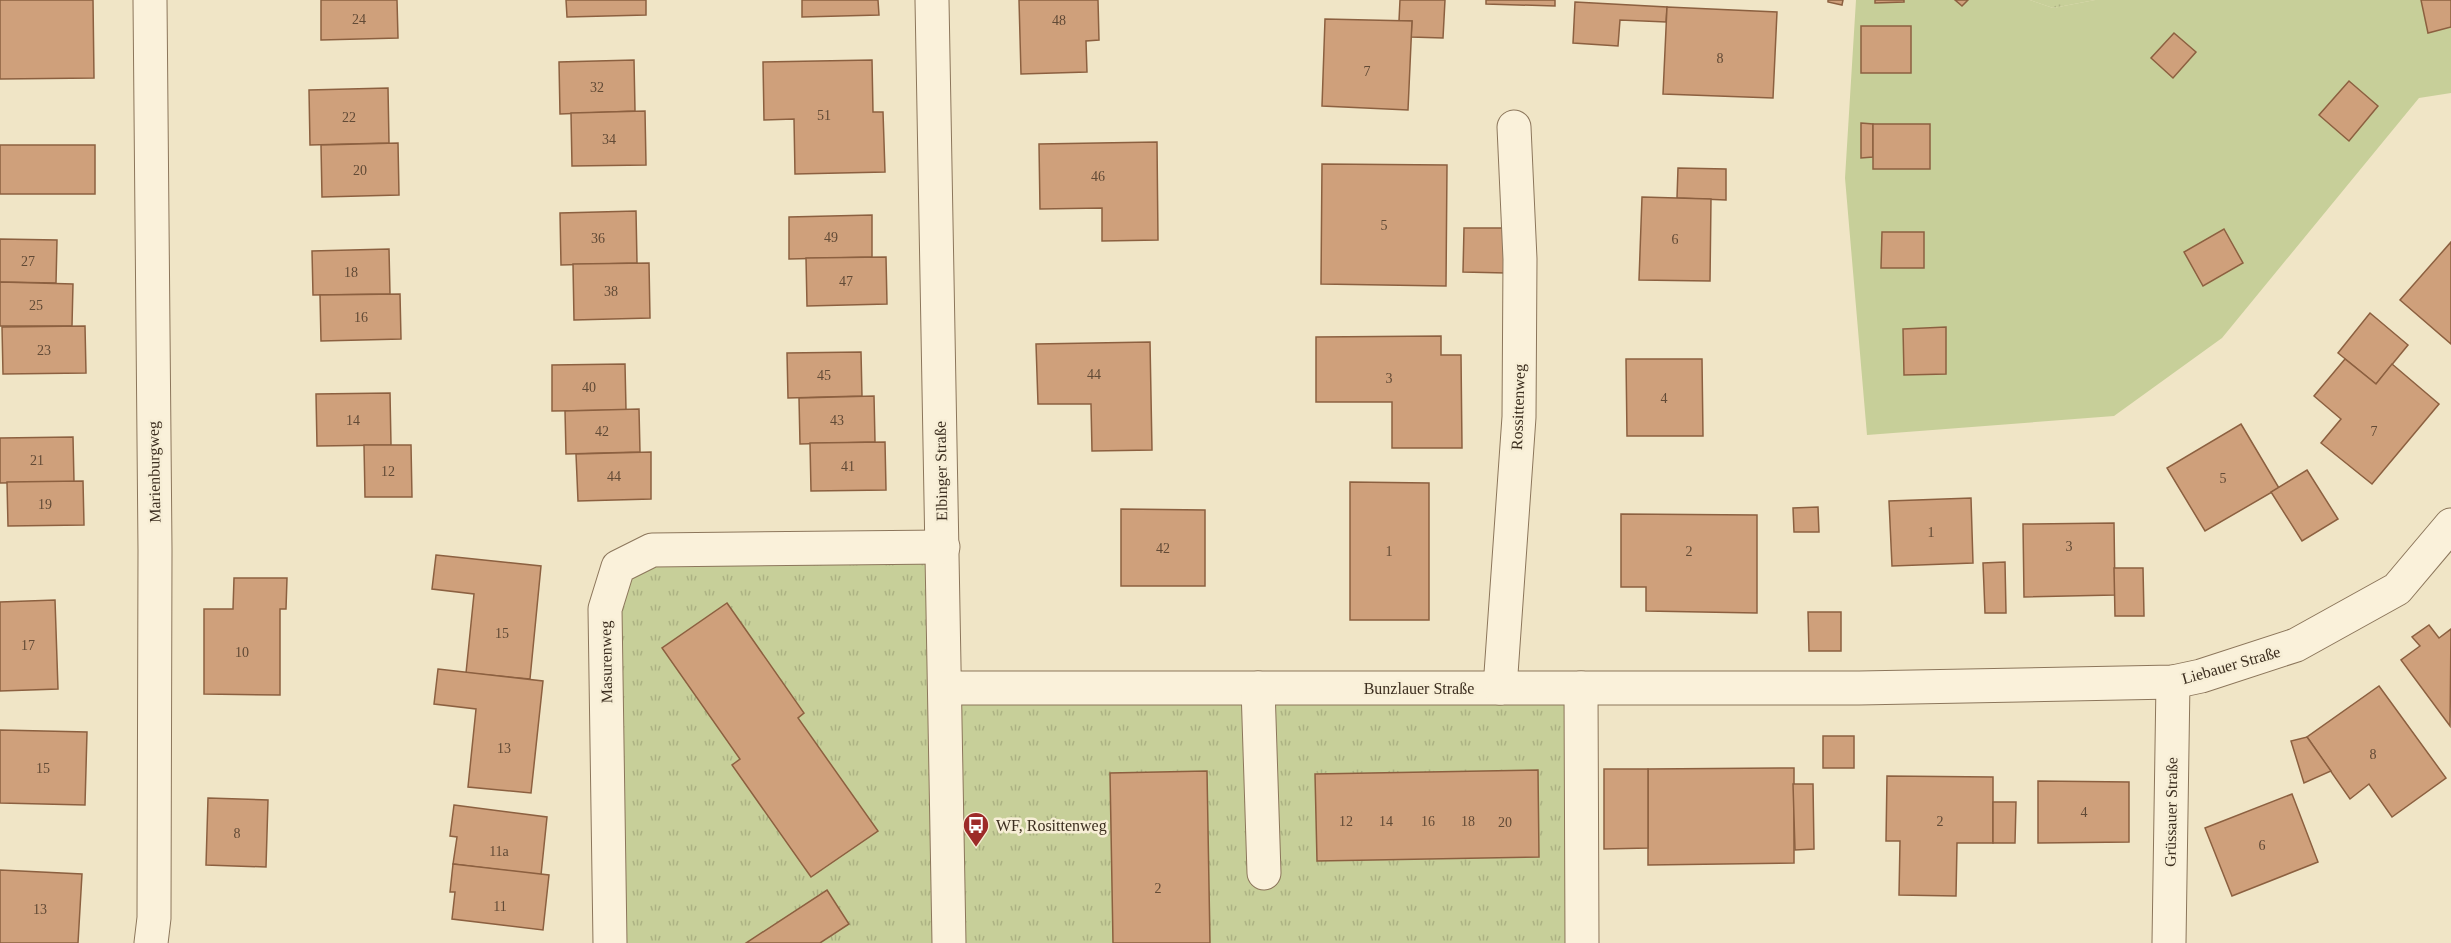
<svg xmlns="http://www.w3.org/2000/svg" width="2451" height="943" font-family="'Times New Roman',serif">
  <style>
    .grass { fill: url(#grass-tufts) }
    .garden { fill: #c7cf99 }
    .building { fill: #cfa07b; stroke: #8c6040; stroke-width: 1.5 }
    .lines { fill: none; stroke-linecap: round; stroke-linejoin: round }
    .minor-casing { stroke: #8c765b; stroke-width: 35 }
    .minor { stroke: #faf1da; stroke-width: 33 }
    .labels { text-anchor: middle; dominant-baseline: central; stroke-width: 5; stroke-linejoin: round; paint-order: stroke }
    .number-label { font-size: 14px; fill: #614a36 }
    .street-label { font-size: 16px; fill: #3c2e1f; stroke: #f7eed6 }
    .poi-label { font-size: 16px; fill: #3c2e1f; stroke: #f7eed6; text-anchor: start }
  </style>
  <defs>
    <pattern id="grass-tufts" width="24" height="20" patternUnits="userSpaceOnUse" patternTransform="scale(1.5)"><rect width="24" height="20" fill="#c7cf99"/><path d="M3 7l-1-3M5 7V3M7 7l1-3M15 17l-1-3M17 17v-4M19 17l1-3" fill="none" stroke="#acb283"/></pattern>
  </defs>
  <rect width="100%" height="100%" fill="#f0e5c6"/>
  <g class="grass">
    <polygon points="2030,0 2095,0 2053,8"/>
    <polygon points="943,547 945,687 1581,688 1582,943 610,943 618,567"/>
  </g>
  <polygon class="garden" points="1856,0 2030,0 2053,8 2095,0 2451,0 2451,93 2419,98 2222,338 2114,416 1867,435 1845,178"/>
  <g class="building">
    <polygon points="0,0 93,0 94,78 0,79"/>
    <polygon points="321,0 397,0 398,38 321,40"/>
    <polygon points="566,0 646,0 646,15 567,17"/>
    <polygon points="802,0 878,0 879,15 802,17"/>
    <polygon points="1019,0 1098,0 1099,40 1086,41 1087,72 1021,74"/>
    <polygon points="1400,0 1445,0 1443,38 1411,37 1412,21 1399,21"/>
    <polygon points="1486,0 1555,0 1555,6 1486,4"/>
    <polygon points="1828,0 1843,0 1842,5 1828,2"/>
    <polygon points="1875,0 1904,0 1904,2 1875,3"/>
    <polygon points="1955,0 1968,0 1962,6"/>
    <polygon points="2421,0 2451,0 2451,27 2428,33"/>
    <polygon points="1575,2 1667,7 1666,22 1620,20 1618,46 1573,43"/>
    <polygon points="1667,7 1777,12 1773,98 1663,94"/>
    <polygon points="1325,19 1412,21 1408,110 1322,106"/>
    <rect x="1861" y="26" width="50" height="47"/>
    <polygon points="2174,33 2196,52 2173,78 2151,58"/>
    <polygon points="634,60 635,111 560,114 559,62"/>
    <polygon points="872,60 873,112 883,112 885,172 795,174 794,119 764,120 763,62"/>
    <polygon points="2349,81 2378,106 2349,141 2319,115"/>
    <polygon points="388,88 389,143 310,145 309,90"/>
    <polygon points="645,111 646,165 572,166 571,113"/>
    <polygon points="1861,123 1873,124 1873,157 1861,158"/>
    <rect x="1873" y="124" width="57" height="45"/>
    <polygon points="1157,142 1158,240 1102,241 1102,208 1040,209 1039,144"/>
    <polygon points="398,143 399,195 322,197 321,145"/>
    <rect x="0" y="145" width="95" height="49"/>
    <polygon points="1322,164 1447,165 1446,286 1321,284"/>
    <polygon points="1678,168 1726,169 1726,200 1677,198"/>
    <polygon points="1642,197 1711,199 1710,281 1639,280"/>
    <polygon points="636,211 637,263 561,265 560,213"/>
    <polygon points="872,215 872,257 789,259 789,217"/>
    <polygon points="1464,228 1507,228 1506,273 1463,272"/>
    <polygon points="2224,229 2243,263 2203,286 2184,252"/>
    <polygon points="1882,232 1924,232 1924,268 1881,268"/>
    <polygon points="0,239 57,240 56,283 0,282"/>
    <polygon points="2451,242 2451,344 2400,300"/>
    <polygon points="389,249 390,294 313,295 312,251"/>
    <polygon points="886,257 887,304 807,306 806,258"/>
    <polygon points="649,263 650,318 574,320 573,264"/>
    <polygon points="0,282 73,284 72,326 0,326"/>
    <polygon points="400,294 401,339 321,341 320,295"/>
    <polygon points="2370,313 2408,345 2376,384 2338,353"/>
    <polygon points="85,326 86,373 3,374 2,327"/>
    <polygon points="1946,327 1946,374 1904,375 1903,329"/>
    <polygon points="1441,336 1441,355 1461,355 1462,448 1392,448 1392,402 1316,402 1316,337"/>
    <polygon points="1150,342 1152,450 1092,451 1091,404 1038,404 1036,344"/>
    <polygon points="861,352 862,396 788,398 787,353"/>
    <polygon points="1626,359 1702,359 1703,436 1627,436"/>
    <polygon points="2345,359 2376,384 2392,364 2439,404 2372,484 2321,443 2341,419 2314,396"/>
    <polygon points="625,364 626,410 552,411 552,365"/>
    <polygon points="390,393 391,445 317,446 316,394"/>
    <polygon points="874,396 875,442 800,444 799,398"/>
    <polygon points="639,409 640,452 566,454 565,411"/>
    <polygon points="2241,424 2279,488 2205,531 2167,468"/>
    <polygon points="73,437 74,482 0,483 0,438"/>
    <polygon points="885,442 886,490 811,491 810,443"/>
    <polygon points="364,445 411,445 412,497 365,497"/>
    <polygon points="651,452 651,499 578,501 576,454"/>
    <polygon points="2307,470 2338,519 2302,541 2271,492"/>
    <polygon points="83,481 84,525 8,526 7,482"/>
    <polygon points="1350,482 1429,483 1429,620 1350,620"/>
    <polygon points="1971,498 1973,563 1892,566 1889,501"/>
    <polygon points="1818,507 1819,532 1794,532 1793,508"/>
    <polygon points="1121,509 1205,510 1205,586 1121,586"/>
    <polygon points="1621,514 1757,515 1757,613 1646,611 1646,587 1621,587"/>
    <polygon points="2114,523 2115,595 2024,597 2023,524"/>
    <polygon points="436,555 541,566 530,679 466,673 474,594 432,589"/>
    <polygon points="2005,562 2006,613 1985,613 1983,563"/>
    <polygon points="2114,568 2143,568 2144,616 2115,616"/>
    <polygon points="234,578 287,578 286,609 280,609 280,695 204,694 204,609 233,609"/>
    <polygon points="55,600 58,689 0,691 0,602"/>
    <polygon points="727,603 804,713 798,718 878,831 811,877 732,765 740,759 662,648"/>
    <polygon points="1808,612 1841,612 1841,651 1809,651"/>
    <polygon points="2429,625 2439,638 2451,629 2450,726 2401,660 2420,646 2412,637"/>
    <polygon points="438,669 543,681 531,793 468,787 476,709 434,704"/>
    <polygon points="2379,686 2446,778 2392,817 2369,784 2350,799 2307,737"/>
    <polygon points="0,730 87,732 85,805 0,803"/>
    <rect x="1823" y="736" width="31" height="32"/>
    <polygon points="2307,737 2331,771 2304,783 2291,741"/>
    <polygon points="1794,768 1794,863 1648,865 1648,769"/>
    <polygon points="1604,769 1648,769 1648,848 1604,849"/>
    <polygon points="1538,770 1539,857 1317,861 1315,774"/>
    <polygon points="1207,771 1210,943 1113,943 1110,773"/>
    <polygon points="1887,776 1993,777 1993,843 1957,843 1956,896 1899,895 1900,841 1886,841"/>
    <polygon points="2038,781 2129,782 2129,842 2038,843"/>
    <polygon points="1793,784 1813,784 1814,849 1795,850"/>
    <polygon points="2292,794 2318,862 2232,896 2205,828"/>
    <polygon points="208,798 268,800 266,867 206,865"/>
    <polygon points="1993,802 2016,802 2015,843 1993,843"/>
    <polygon points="454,805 547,817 541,875 453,864 457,837 450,836"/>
    <polygon points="453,864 549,875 543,930 452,919 455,892 450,892"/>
    <polygon points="0,870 82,874 78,943 0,943"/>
    <polygon points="827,890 849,924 820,943 746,943"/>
  </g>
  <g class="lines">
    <g class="minor-casing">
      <g id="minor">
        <polyline points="150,0 155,550 154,918 151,943"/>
        <polyline points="932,0 949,943"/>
        <polyline points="945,688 1859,688 2173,682 2201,676 2296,645 2397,589 2451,525"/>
        <polyline points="1258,688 1264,873"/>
        <polyline points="1500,688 1519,417 1520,259 1514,127"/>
        <polyline points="1581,688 1582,943"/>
        <polyline points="610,943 605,609 618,567 652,550 943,547"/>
        <polyline points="2169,943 2173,682"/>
      </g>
    </g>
    <use href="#minor" class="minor"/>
  </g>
  <defs>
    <g id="bus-pin" transform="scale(1.35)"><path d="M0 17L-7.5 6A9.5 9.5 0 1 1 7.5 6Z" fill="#9d2b29" stroke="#f7eed6"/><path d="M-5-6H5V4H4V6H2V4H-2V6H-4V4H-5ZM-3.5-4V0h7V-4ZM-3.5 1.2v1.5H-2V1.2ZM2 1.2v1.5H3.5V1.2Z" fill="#fff"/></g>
  </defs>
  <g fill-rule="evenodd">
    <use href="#bus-pin" x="976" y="825"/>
  </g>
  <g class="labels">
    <g class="number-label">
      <text x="359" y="19">24</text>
      <text x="1059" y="20">48</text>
      <text x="1720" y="58">8</text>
      <text x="1367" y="71">7</text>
      <text x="597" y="87">32</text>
      <text x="824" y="115">51</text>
      <text x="349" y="117">22</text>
      <text x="609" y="139">34</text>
      <text x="360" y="170">20</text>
      <text x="1098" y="176">46</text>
      <text x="1384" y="225">5</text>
      <text x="831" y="237">49</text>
      <text x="598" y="238">36</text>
      <text x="1675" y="239">6</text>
      <text x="28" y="261">27</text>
      <text x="351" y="272">18</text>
      <text x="846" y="281">47</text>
      <text x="611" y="291">38</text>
      <text x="36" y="305">25</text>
      <text x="361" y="317">16</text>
      <text x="44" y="350">23</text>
      <text x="1094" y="374">44</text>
      <text x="824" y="375">45</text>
      <text x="1389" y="378">3</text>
      <text x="589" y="387">40</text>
      <text x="1664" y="398">4</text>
      <text x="353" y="420">14</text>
      <text x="837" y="420">43</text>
      <text x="602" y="431">42</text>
      <text x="2374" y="431">7</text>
      <text x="37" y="460">21</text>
      <text x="848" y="466">41</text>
      <text x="388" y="471">12</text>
      <text x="614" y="476">44</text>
      <text x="2223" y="478">5</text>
      <text x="45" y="504">19</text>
      <text x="1931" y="532">1</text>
      <text x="2069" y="546">3</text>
      <text x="1163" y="548">42</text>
      <text x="1389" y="551">1</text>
      <text x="1689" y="551">2</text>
      <text x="502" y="633">15</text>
      <text x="28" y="645">17</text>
      <text x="242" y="652">10</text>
      <text x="504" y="748">13</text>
      <text x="2373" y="754">8</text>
      <text x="43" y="768">15</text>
      <text x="2084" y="812">4</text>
      <text x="1346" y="821">12</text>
      <text x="1386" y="821">14</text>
      <text x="1428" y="821">16</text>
      <text x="1468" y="821">18</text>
      <text x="1940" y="821">2</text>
      <text x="1505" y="822">20</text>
      <text x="237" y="833">8</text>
      <text x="2262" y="845">6</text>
      <text x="499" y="851">11a</text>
      <text x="1158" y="888">2</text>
      <text x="500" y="906">11</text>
      <text x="40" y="909">13</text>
    </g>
    <g class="street-label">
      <text transform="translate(1518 407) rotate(-88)">Rossittenweg</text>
      <text transform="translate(941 471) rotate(-91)">Elbinger Straße</text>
      <text transform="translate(154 472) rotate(-91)">Marienburgweg</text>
      <text transform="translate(606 662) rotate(-91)">Masurenweg</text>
      <text transform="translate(2231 665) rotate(-16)">Liebauer Straße</text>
      <text x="1419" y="688">Bunzlauer Straße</text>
      <text transform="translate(2171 812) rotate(-89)">Grüssauer Straße</text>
    </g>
    <g class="poi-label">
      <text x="996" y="825">WF, Rosittenweg</text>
    </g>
  </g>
</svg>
